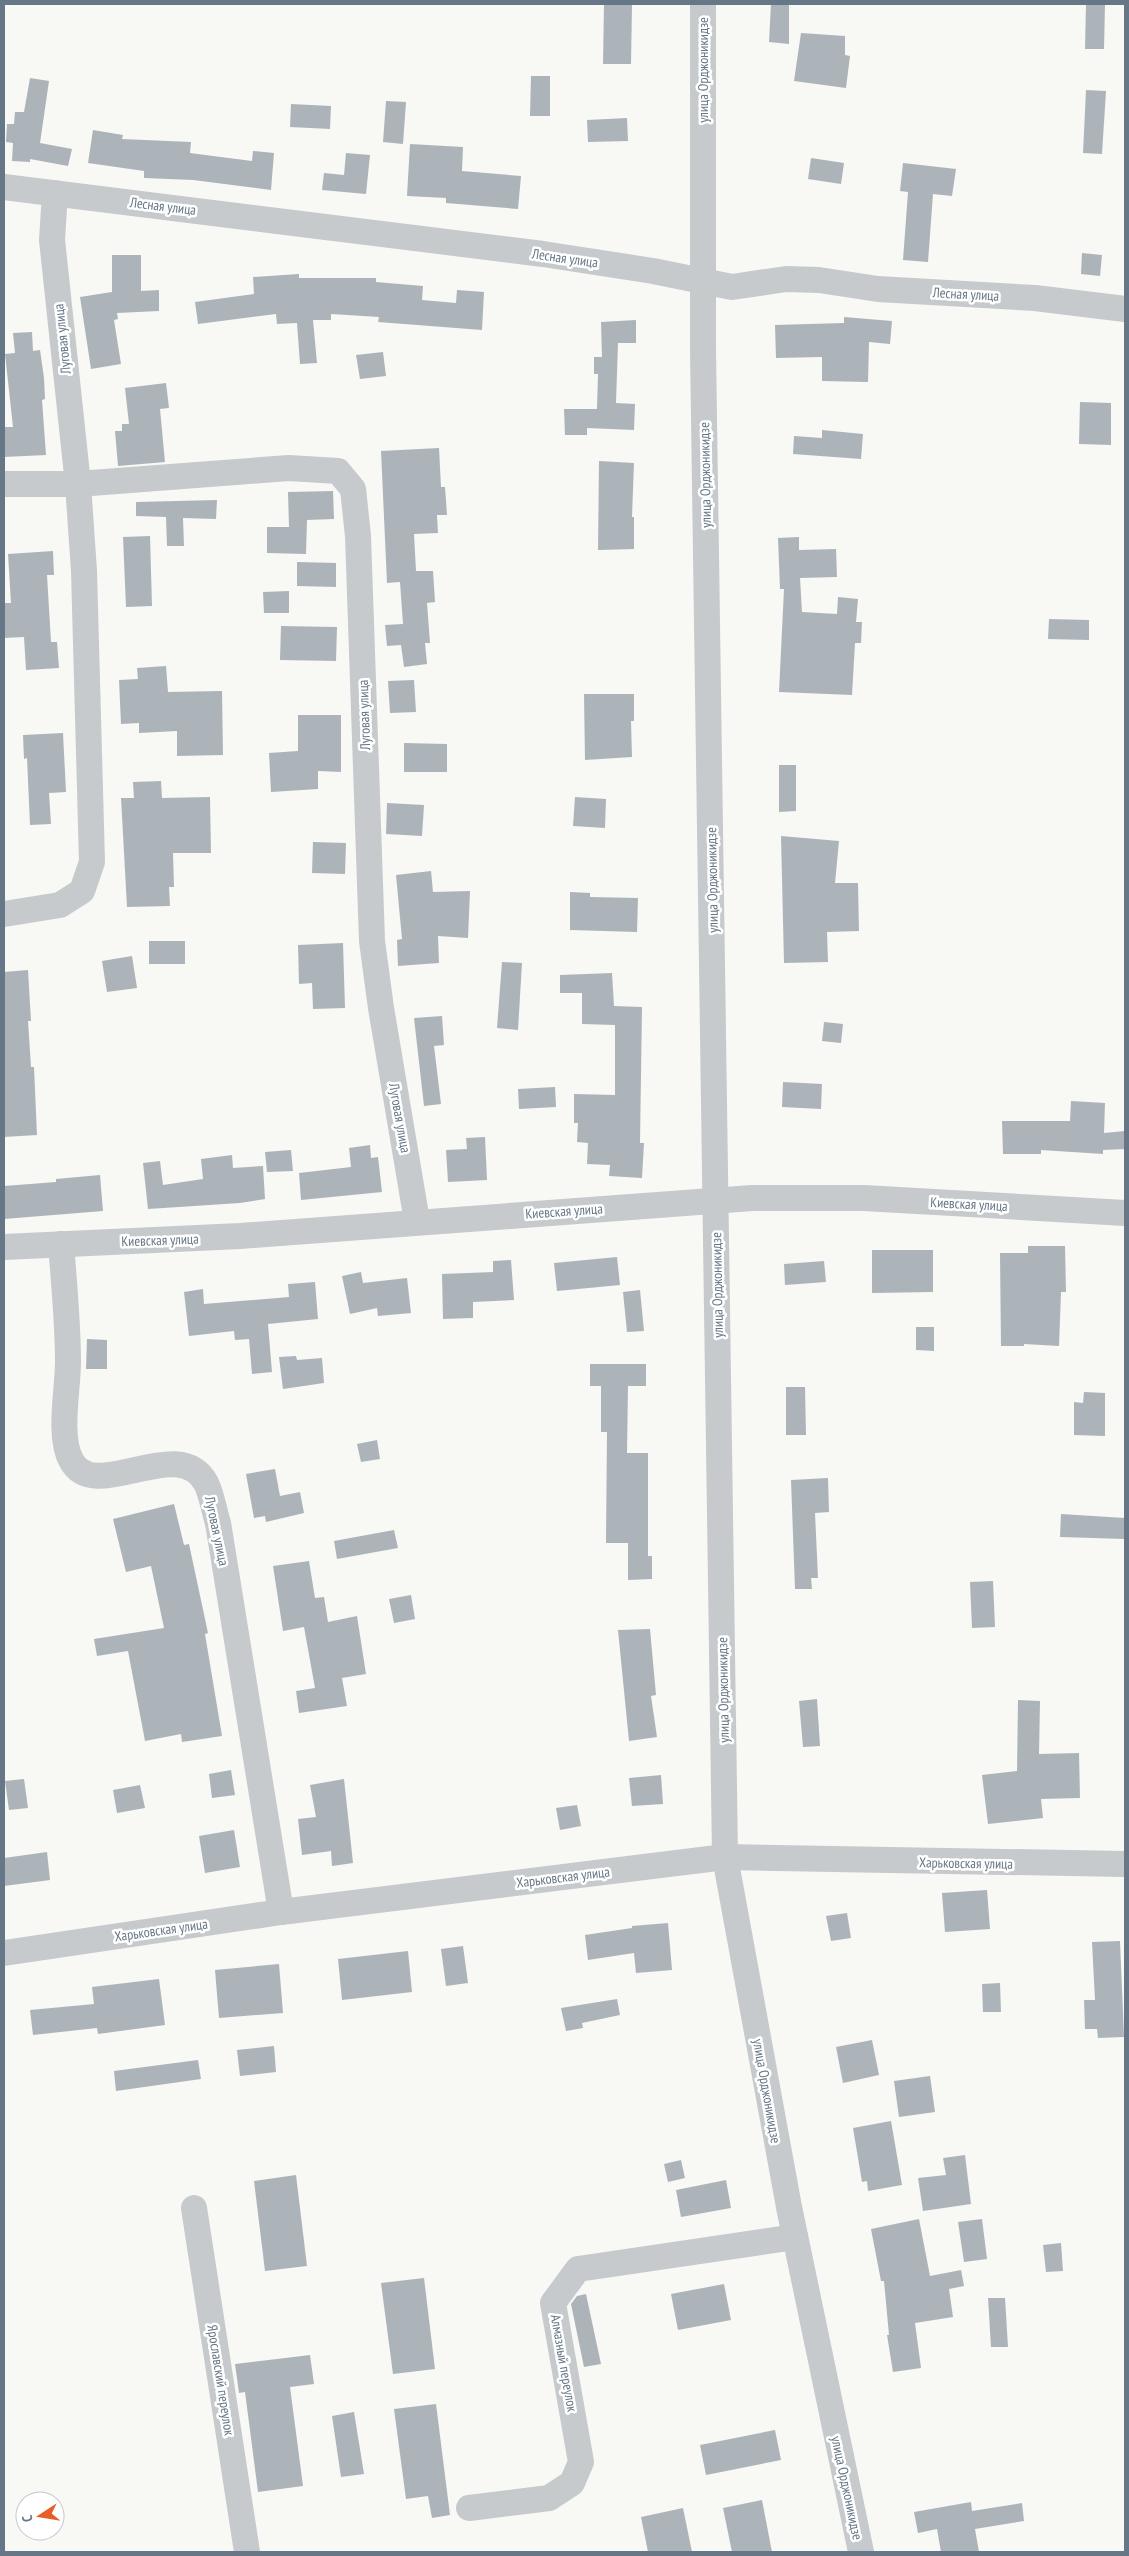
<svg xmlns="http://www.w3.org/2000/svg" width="1129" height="2556" font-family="'PT Sans Narrow',sans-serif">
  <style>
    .building { fill: #acb4ba }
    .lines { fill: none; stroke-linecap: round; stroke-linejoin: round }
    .minor { stroke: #c6cacd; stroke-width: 26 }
    .labels { text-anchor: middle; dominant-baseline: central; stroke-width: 5; stroke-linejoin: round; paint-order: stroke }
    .street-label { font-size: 14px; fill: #667787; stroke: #fff }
  </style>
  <rect width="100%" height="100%" fill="#f8f8f5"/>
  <g class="building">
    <polygon points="604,4 632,4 631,64 603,64"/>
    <polygon points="771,4 789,4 789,44 769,42"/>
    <polygon points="1086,4 1105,4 1104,49 1085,49"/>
    <polygon points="801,33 845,36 845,55 850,56 846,88 794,81"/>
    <polygon points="531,76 550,76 550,116 530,116"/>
    <polygon points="30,78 49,81 40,143 72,149 68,166 30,159 30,162 12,161 13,143 6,142 7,124 14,124 15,112 24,112"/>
    <polygon points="1086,90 1106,91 1102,154 1083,153"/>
    <polygon points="386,101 406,102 403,144 383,142"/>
    <polygon points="291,104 331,106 330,129 290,127"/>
    <polygon points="627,118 628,141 588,142 587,120"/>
    <polygon points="93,130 123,135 122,139 191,142 190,153 252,161 253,151 274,153 271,190 193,180 144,178 144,171 88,163"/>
    <polygon points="410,144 463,147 462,171 521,176 518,209 446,203 446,198 407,196"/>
    <polygon points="346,153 370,155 366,194 322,190 324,173 344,175"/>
    <polygon points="811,158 844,163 841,184 808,179"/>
    <polygon points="903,163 956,169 952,196 933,194 928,262 903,260 908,192 900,191"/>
    <polygon points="1082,253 1102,255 1100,276 1081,274"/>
    <polygon points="112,255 141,255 141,291 159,290 159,311 117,313 118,319 114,320 121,364 91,369 80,297 112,292"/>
    <polygon points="299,274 299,278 376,278 376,282 423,286 422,300 456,303 457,290 484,292 482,330 378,322 379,317 331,314 331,320 313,320 317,363 300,364 297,323 277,324 276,314 198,324 195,302 254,294 253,277"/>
    <polygon points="844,317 892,321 890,344 869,342 868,382 822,381 822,357 776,358 775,325 844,323"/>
    <polygon points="636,320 636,343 618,343 616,403 635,404 634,430 587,428 587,435 565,435 564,409 597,409 598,374 594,374 594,357 602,357 601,322"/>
    <polygon points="32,332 33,351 40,350 44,378 45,399 42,400 46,455 4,457 4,427 13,427 5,354 15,353 13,333"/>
    <polygon points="383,352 386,376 360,379 356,355"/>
    <polygon points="166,383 169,408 160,409 165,462 118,466 115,431 122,431 122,424 129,424 125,388"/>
    <polygon points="1080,402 1111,403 1111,445 1079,444"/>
    <polygon points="822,430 863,434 861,459 793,454 794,436 822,438"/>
    <polygon points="439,448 441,487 445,487 447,515 437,515 438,533 414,534 416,571 433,571 435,602 427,603 430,643 425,643 427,664 404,667 401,645 387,646 385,625 403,624 400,582 387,583 381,451"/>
    <polygon points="599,461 634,463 632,517 634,517 634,549 598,550"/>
    <polygon points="333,491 334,519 307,520 306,554 267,553 267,527 289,527 288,492"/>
    <polygon points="217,500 216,519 183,518 184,546 167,546 166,517 136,516 136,502"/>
    <polygon points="150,536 152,606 126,607 123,537"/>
    <polygon points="799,537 799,550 836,549 837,577 800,578 802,612 837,614 838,597 858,599 856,622 862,622 861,643 855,643 852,695 779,692 784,589 780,589 778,538"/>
    <polygon points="53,551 54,575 47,575 51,642 57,642 59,668 26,670 24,637 4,638 4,603 11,603 8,554"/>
    <polygon points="297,562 336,563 336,587 297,586"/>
    <polygon points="289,591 289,613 264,613 263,592"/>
    <polygon points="1049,619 1089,620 1089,640 1048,639"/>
    <polygon points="281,626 337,627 336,661 280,660"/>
    <polygon points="166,666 168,692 222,691 223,755 177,756 177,731 139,733 139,723 121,724 119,680 138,679 137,668"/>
    <polygon points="414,680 416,712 390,713 388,681"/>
    <polygon points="584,694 634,694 634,721 631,721 632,757 585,760"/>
    <polygon points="298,715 341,715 341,772 318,771 318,789 271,792 269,753 298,751"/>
    <polygon points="63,733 66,792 49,793 51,824 30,825 27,758 24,759 23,735"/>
    <polygon points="404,743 447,744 447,772 404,772"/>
    <polygon points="779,765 796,765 796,811 779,812"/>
    <polygon points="161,781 162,798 210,797 211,853 173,853 174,887 169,887 170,906 127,907 121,798 134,798 133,782"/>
    <polygon points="575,797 606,799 605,828 573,826"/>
    <polygon points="387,803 424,805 422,836 386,834"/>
    <polygon points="781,836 839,841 835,883 858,883 859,931 827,932 828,962 784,963"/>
    <polygon points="313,842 346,843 345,874 312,873"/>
    <polygon points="431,871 433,892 470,891 468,938 438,936 439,963 398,966 397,940 402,939 396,875"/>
    <polygon points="570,892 590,893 590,897 638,898 637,932 570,930"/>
    <rect x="149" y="941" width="36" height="23"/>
    <polygon points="343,943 345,1008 313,1009 312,983 299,984 298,945"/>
    <polygon points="132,956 137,988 107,992 102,961"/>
    <polygon points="502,962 522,963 518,1030 497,1028"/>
    <polygon points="28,970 31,1021 28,1021 31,1067 34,1067 37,1135 4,1137 4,972"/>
    <polygon points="612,973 614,1006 642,1007 640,1143 644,1143 642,1178 609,1176 610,1165 587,1164 588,1143 577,1142 578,1123 574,1123 574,1094 615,1095 615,1025 582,1024 582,993 560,993 560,975"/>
    <polygon points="442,1016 444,1045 434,1046 441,1104 424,1106 414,1018"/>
    <polygon points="824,1022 843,1024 841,1043 822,1041"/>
    <polygon points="783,1082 822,1084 821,1109 782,1107"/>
    <polygon points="555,1087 556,1107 519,1109 518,1089"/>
    <polygon points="1071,1101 1105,1103 1104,1133 1125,1131 1125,1149 1103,1150 1103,1154 1041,1150 1041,1154 1003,1154 1002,1121 1070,1121"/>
    <polygon points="485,1137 487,1180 448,1182 446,1150 467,1149 466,1138"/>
    <polygon points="370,1145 371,1158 378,1157 382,1192 301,1200 299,1173 351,1167 349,1148"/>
    <polygon points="291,1150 293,1171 267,1172 265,1152"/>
    <polygon points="232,1155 233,1168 263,1166 265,1199 240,1203 148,1209 143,1163 160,1161 163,1185 203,1179 201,1159"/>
    <polygon points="100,1175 103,1211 4,1219 4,1186 56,1182 56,1179"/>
    <polygon points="1028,1246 1065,1246 1066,1292 1061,1292 1059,1346 1024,1344 1024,1346 1001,1346 1000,1253 1028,1253"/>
    <polygon points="872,1250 933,1250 933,1292 872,1293"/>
    <polygon points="617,1257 620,1285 557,1291 554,1263"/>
    <polygon points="511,1260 514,1300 473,1302 473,1318 443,1319 442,1274 493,1272 493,1261"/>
    <polygon points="824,1261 826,1282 785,1285 784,1264"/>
    <polygon points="361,1272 363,1283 407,1278 411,1313 378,1316 377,1308 350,1314 342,1276"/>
    <polygon points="315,1282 318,1319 268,1324 272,1372 252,1374 249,1339 235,1340 234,1331 189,1336 184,1292 203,1289 204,1304 289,1297 288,1284"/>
    <polygon points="640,1290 644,1331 627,1332 623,1292"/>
    <polygon points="916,1327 934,1327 934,1351 916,1350"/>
    <polygon points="87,1339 107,1340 107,1369 86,1369"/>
    <polygon points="296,1356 297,1360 322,1358 324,1383 283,1389 279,1357"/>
    <polygon points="590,1364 646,1364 646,1386 628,1386 627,1453 648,1453 648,1556 652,1556 652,1579 628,1580 628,1543 606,1543 607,1432 601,1432 601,1386 590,1386"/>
    <polygon points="786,1387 805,1387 806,1435 786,1435"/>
    <polygon points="1084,1392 1105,1393 1105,1436 1074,1435 1074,1402 1083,1403"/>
    <polygon points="377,1440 380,1459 361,1462 357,1444"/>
    <polygon points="275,1469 280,1496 300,1492 304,1513 266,1522 265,1516 254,1518 246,1474"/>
    <polygon points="828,1478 829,1512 815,1513 818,1578 811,1578 812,1589 795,1589 791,1480"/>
    <polygon points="174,1504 184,1545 189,1544 208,1633 205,1634 222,1736 182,1742 181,1734 145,1741 128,1651 97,1656 94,1639 164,1628 151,1566 126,1572 113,1519"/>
    <polygon points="1061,1514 1125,1518 1125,1539 1060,1537"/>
    <polygon points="394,1530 398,1548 337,1559 334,1541"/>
    <polygon points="309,1561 315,1598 324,1597 328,1622 357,1616 366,1674 342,1678 347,1706 299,1713 296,1691 315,1688 304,1627 283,1631 273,1566"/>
    <polygon points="993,1581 995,1627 972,1628 970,1582"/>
    <polygon points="411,1595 415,1619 394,1623 389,1599"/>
    <polygon points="650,1629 656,1695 651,1696 657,1737 629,1741 618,1630"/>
    <polygon points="817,1699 820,1746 803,1747 799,1701"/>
    <polygon points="1018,1700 1040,1701 1039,1754 1079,1753 1080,1798 1041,1799 1043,1818 988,1824 982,1775 1017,1771"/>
    <polygon points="231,1770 235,1795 212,1798 209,1774"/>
    <polygon points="661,1775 663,1804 632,1806 629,1778"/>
    <polygon points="24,1779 28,1808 9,1810 5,1781"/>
    <polygon points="344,1779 353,1863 332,1866 331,1851 302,1855 298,1819 316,1817 310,1785"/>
    <polygon points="140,1785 145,1808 117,1813 113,1790"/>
    <polygon points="577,1805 581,1826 560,1830 556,1808"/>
    <polygon points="234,1830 240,1867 205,1873 199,1836"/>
    <polygon points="47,1852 50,1880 4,1886 4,1858"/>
    <polygon points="987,1890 990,1929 945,1932 942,1893"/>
    <polygon points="847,1913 851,1938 831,1941 826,1916"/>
    <polygon points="668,1923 672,1970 636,1973 634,1953 588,1960 585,1935 632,1928 632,1926"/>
    <polygon points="1120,1941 1124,2037 1098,2038 1097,2029 1085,2029 1084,2000 1095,2000 1092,1942"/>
    <polygon points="463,1946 468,1983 446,1986 441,1949"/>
    <polygon points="408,1951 412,1992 342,2000 338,1959"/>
    <polygon points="279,1964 283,2013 219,2018 215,1970"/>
    <polygon points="159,1979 165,2025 98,2034 97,2028 33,2035 30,2010 94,2004 92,1987"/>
    <polygon points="1000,1983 1001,2012 983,2012 982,1984"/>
    <polygon points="617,1999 620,2015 582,2023 583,2028 566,2031 561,2008"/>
    <polygon points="872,2040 879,2075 843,2083 836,2047"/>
    <polygon points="274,2046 276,2072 240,2076 237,2050"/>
    <polygon points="198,2060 201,2079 116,2091 114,2071"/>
    <polygon points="930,2076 935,2112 899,2117 894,2081"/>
    <polygon points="891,2121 902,2185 868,2191 867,2181 862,2182 853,2128"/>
    <polygon points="965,2155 971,2204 923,2211 918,2178 946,2175 943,2158"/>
    <polygon points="681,2160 685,2178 668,2182 664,2164"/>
    <polygon points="296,2175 307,2266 265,2271 254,2181"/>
    <polygon points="726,2180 731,2208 681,2217 676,2190"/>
    <polygon points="919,2219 930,2276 961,2270 964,2286 949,2289 953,2317 915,2323 921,2368 893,2372 887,2335 889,2335 884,2281 881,2281 871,2229"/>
    <polygon points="982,2219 987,2259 964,2262 958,2222"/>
    <polygon points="1061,2243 1063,2271 1046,2272 1043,2245"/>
    <polygon points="424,2278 435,2369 393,2374 381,2283"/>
    <polygon points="724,2284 731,2320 678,2330 671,2294"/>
    <polygon points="586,2294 601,2364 584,2367 571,2304 577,2296"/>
    <polygon points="988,2298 1005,2298 1008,2347 991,2347"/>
    <polygon points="310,2355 314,2384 290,2387 303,2486 258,2492 245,2392 239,2393 235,2364"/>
    <polygon points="436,2404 450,2515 432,2518 428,2496 406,2499 394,2409"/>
    <polygon points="354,2412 364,2474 341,2477 332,2416"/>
    <polygon points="775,2430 781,2460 706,2475 700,2445"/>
    <polygon points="762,2500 772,2552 732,2552 723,2508"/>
    <polygon points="971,2502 972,2511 1022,2503 1024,2521 975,2529 979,2552 941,2552 937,2529 918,2533 914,2512"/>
    <polygon points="683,2508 692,2552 648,2552 641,2517"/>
  </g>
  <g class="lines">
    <g class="minor">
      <polyline points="703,4 703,349 725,1857 789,2207 861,2552"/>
      <polyline points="4,187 543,254 653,271 732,287 786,279 819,280 878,289 1035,298 1125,309"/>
      <polyline points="4,484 78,484 289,468 338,471 353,489 358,536 372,941 381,1008 417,1221"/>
      <polyline points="4,914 60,905 82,891 92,862 84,571 78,484 52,240 55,193"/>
      <path d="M61,1244C64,1283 68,1323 68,1362C68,1390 58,1436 71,1460C94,1506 178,1432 206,1483C212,1495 214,1511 218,1523L281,1912"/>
      <polyline points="4,1247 240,1236 752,1198 864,1198 1125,1213"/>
      <polyline points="4,1953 281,1912 725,1857 1125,1864"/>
      <polyline points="194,2208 247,2552"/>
      <polyline points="469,2508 549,2498 572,2483 581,2462 553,2303 578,2269 795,2237"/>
    </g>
  </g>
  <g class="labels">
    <g class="street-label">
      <text transform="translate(703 70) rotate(-90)">улица Орджоникидзе</text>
      <text transform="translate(163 206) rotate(7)">Лесная улица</text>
      <text transform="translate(565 258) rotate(8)">Лесная улица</text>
      <text transform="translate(966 294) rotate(3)">Лесная улица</text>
      <text transform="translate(62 339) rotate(-96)">Луговая улица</text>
      <text transform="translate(705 475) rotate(-91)">улица Орджоникидзе</text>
      <text transform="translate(364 715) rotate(-92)">Луговая улица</text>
      <text transform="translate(712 880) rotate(-91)">улица Орджоникидзе</text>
      <text transform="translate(400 1118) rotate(80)">Луговая улица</text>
      <text transform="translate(969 1204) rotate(3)">Киевская улица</text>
      <text transform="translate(564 1211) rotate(-4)">Киевская улица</text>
      <text transform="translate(160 1240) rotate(-2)">Киевская улица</text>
      <text transform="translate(717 1285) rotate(-91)">улица Орджоникидзе</text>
      <text transform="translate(217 1531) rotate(78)">Луговая улица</text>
      <text transform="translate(723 1690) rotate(-91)">улица Орджоникидзе</text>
      <text transform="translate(966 1863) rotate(1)">Харьковская улица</text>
      <text transform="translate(563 1877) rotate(-7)">Харьковская улица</text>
      <text transform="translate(161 1930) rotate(-8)">Харьковская улица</text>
      <text transform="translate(767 2091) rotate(80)">улица Орджоникидзе</text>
      <text transform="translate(564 2363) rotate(80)">Алмазный переулок</text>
      <text transform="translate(221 2380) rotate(81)">Ярославский переулок</text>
      <text transform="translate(847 2488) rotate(78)">улица Орджоникидзе</text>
    </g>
  </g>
  <rect width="1129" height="2556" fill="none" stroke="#667787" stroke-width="10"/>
  <g transform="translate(40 2516) rotate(258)"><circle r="24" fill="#ffffff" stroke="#c2c9cf"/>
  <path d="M0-4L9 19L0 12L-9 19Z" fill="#e75e27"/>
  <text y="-8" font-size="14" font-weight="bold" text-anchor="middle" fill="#667787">С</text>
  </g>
</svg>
